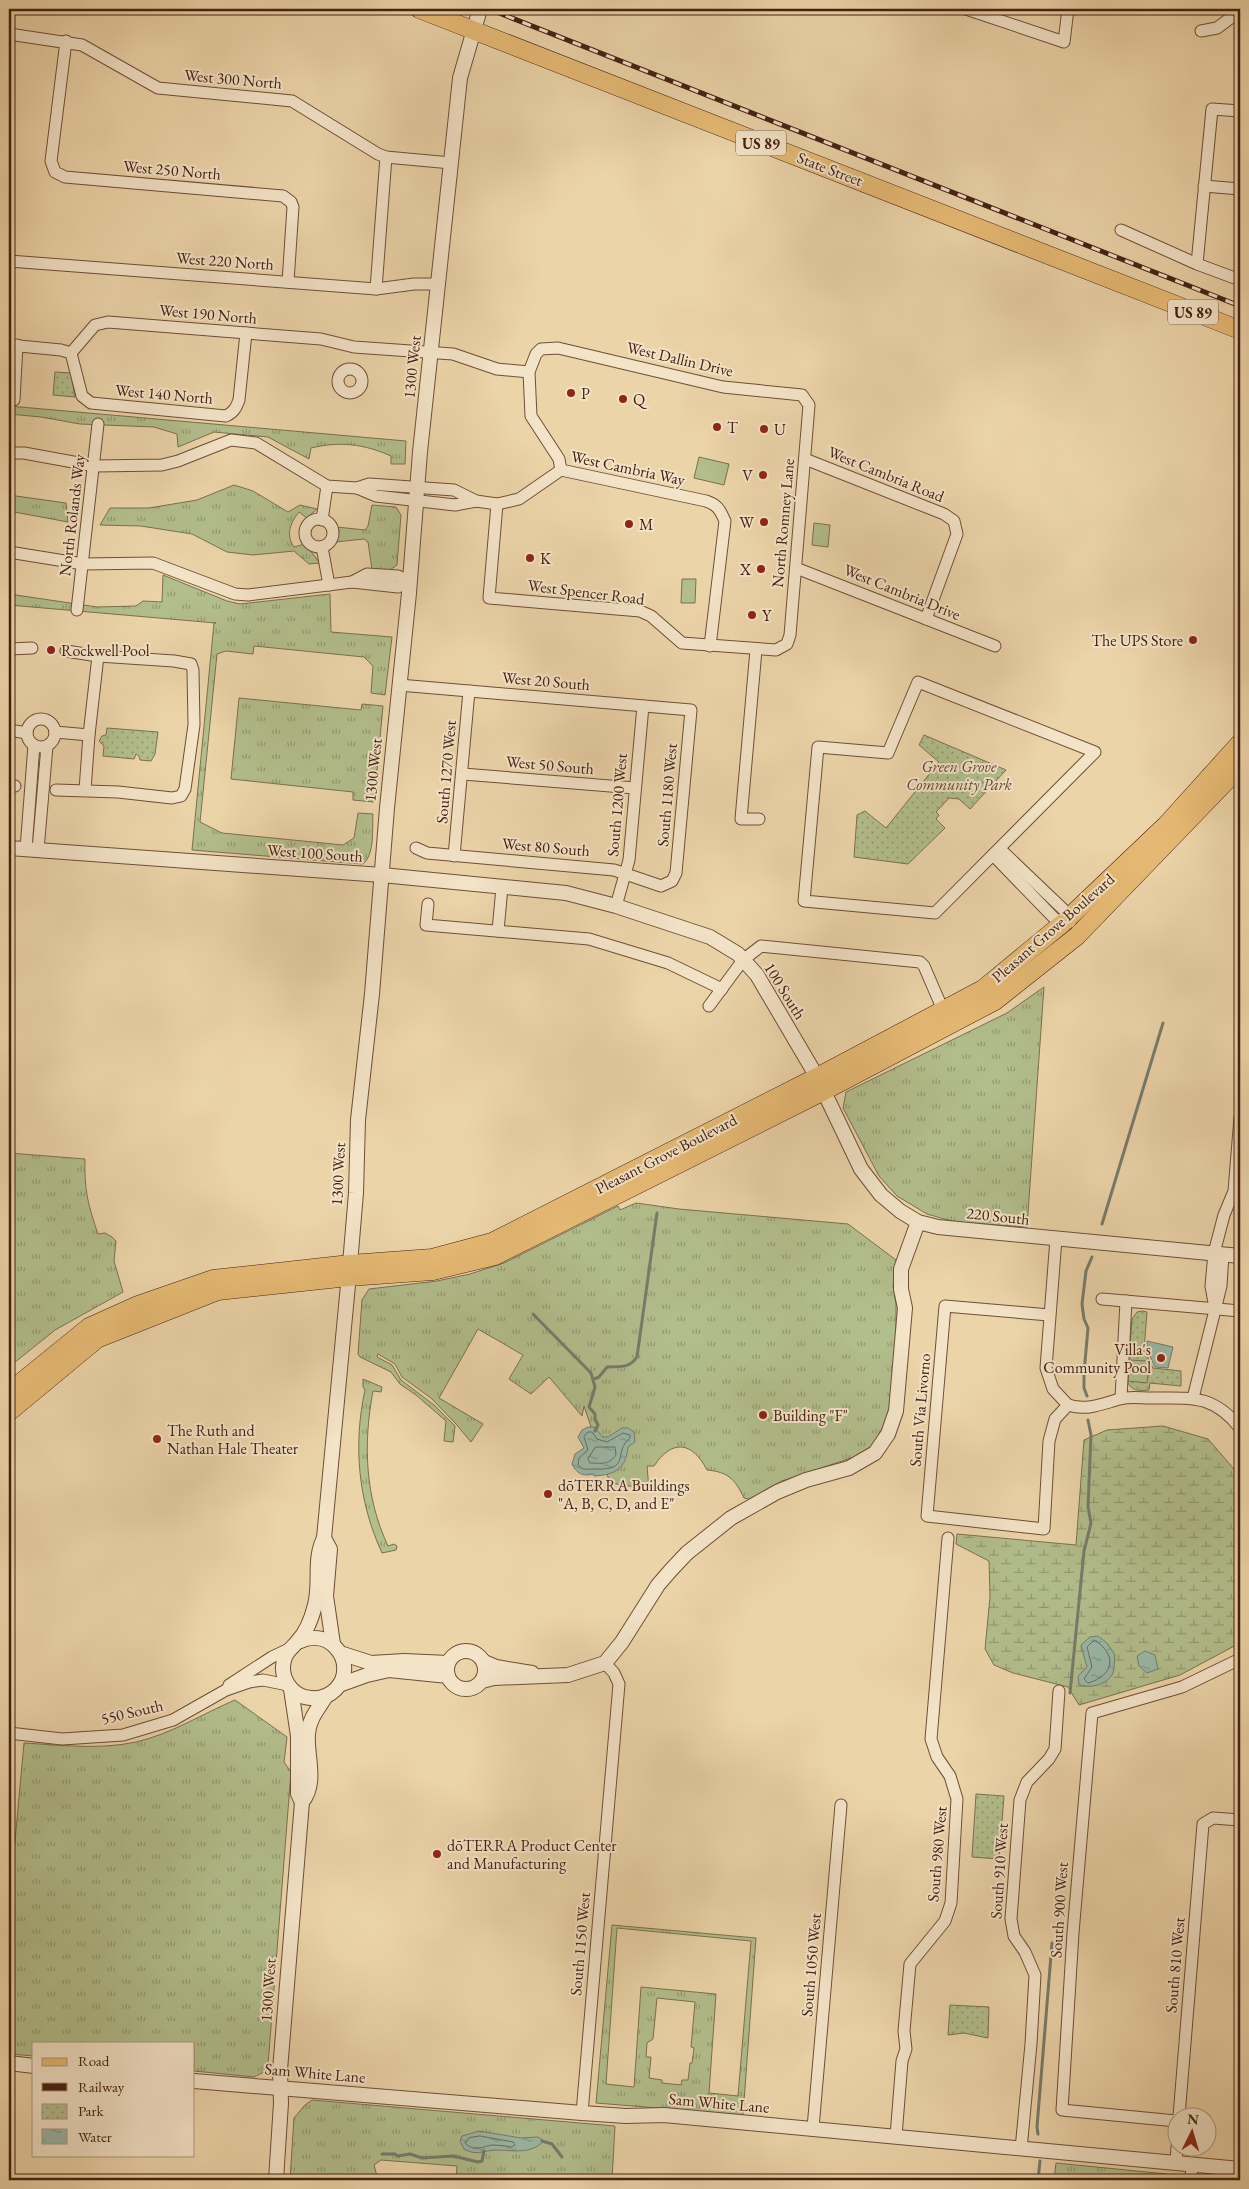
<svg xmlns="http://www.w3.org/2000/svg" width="1249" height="2189" font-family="'EB Garamond',serif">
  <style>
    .grass { fill: url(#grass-tufts); stroke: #7b704f; fill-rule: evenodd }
    .wetland { fill: url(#wetland-marsh); stroke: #7b704f }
    .park { fill: url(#park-dots); stroke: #7b704f }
    .pitch { fill: #b2be8c; stroke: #7b704f }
    .water { fill: url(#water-ripples); stroke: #777c6b }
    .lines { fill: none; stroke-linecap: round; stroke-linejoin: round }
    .shore { stroke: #6e6c5c; stroke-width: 1 }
    .stream { stroke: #777c6b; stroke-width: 3 }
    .minor-casing { stroke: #6e4e38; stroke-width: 13 }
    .tertiary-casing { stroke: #6e4e38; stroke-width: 16 }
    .primary-casing { stroke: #442112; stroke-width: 19 }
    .minor { stroke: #f3e3c7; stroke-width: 11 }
    .tertiary { stroke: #f3e3c7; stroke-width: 14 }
    .primary { stroke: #e6ba74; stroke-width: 18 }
    .rail-casing { stroke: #442112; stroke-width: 5 }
    .rail { stroke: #f3e3c7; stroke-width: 3; stroke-dasharray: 9; stroke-linecap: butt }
    .poi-dot { fill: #8f2418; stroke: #f3e3c7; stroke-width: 2 }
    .labels { text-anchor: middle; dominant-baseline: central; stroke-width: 4; stroke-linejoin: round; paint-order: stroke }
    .shield { fill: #f3e3c7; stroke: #785b48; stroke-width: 1 }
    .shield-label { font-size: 15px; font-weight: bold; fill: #442112 }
    .street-label { font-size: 16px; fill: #442112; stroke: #f3e3c7 }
    .poi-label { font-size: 16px; fill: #442112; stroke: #f3e3c7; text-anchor: start }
    .park-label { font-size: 16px; font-style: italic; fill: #604830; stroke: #f3e3c7 }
  </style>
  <defs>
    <pattern id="grass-tufts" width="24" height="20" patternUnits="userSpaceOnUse" patternTransform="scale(1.25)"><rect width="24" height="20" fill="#b2be8c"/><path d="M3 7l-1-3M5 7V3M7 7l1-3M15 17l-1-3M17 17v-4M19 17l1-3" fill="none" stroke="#929a71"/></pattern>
    <pattern id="wetland-marsh" width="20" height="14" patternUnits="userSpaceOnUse" patternTransform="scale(1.25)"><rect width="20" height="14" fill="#b2be8c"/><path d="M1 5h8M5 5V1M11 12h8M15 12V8" fill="none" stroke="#929a71"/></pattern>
    <pattern id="park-dots" width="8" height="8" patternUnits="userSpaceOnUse" patternTransform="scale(1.25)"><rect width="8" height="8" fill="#b2be8c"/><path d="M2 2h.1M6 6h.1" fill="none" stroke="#929a71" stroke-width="1.8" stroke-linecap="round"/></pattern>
    <pattern id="water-ripples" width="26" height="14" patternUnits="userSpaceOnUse" patternTransform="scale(1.25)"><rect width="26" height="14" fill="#99b8a7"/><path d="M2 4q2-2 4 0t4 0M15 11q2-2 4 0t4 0" fill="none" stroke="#7e9587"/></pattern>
  </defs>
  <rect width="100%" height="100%" fill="#ecd4a9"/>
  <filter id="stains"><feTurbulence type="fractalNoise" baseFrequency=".004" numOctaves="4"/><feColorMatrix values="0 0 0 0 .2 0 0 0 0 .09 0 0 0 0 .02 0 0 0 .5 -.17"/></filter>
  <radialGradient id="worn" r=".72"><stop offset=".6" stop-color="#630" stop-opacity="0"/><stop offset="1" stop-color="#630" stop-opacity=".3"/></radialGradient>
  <g class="grass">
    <path d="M9,406L406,441L405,464H391V456C364,444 340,441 311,448L309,459L268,437L214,432L178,447L177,434L154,427L80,424L41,417L9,414Z"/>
    <path d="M234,485L253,491L288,512L300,505L317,509L307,518L299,512C291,522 285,534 294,547L305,544L320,563L309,564L294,551L253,555L227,552L192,534L141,526L100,525L110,508H149L197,500Z"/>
    <polygon points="9,495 66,503 68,522 9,511"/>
    <polygon points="372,505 396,507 401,515 397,565 390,570 372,569 368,542 364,539 336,542 337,527 365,530 368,526"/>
    <path d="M163,575L227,601L240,604L330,594L331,632L392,637L385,695L371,693L373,666L364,657L254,646L253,654L226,651L217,654L200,822L222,833L343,845L354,838L358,813L373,814C372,829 375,854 363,864L192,850L214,623H216L9,605V594L97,607L136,606L143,601L162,602Z"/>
    <polygon points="239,698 361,710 362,704 383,706 374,802 353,800 353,792 231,779"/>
    <polygon points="1044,987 1027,1227 955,1222 927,1214 897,1196 879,1176 843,1108 846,1092 1007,1013"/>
    <path d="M9,1153L85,1159C84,1189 88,1205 98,1234L105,1233L112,1237L116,1241L114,1261L123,1292L55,1330L9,1367Z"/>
    <path d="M636,1203L679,1209L848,1224L896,1260L893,1286L896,1304V1353L890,1414L874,1444L857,1456L782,1481L749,1499L744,1498C735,1479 728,1472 707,1470C692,1441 672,1439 654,1466H647L649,1489L610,1483L584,1406L582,1416L549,1377L531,1394L509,1379L523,1355L478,1329L439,1398L483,1424L471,1442L456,1424L431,1398L402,1377L395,1364L378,1354L377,1357L392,1365L401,1380L434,1405L455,1426L453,1442L444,1441L446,1421L416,1395L400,1384L391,1372L360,1357L358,1354L362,1300L369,1289L437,1281L470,1274L504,1263L618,1206L620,1210Z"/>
    <path d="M363,1379L382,1387L381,1392L373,1391C363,1444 365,1497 388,1546L394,1544L397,1546L396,1550L382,1553C358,1501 353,1445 365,1390L363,1387Z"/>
    <path d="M235,1700L287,1737L284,1762L291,1772L268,2065L264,2072L254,2077L194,2071V2043H34V2056L9,2054V1907L24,1743C61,1745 99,1750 136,1742C171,1734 202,1714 235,1700Z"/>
    <path d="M612,1925L756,1938L743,2115L596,2103ZM617,1928L751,1941L738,2096L709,2093L716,1994L641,1987L634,2087L606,2084ZM657,1998L695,2002L691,2047L694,2048L692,2063H690L688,2080H682L681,2085L662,2083V2080L649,2078L651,2057H646L647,2043L653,2039Z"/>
    <polygon points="312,2100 615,2126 612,2180 456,2180 457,2166 381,2160 374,2165 378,2180 290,2180 294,2118 305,2105"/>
    <polygon points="1056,2163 1167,2174 1166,2180 1054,2180"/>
  </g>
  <polygon class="wetland" points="1163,1426 1208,1439 1240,1476 1240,1643 1180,1675 1079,1705 1068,1687 1013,1673 994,1665 985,1649 990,1597 989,1561 956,1544 957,1534 1076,1545 1084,1440 1107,1430"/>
  <g class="park">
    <polygon points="55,372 71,373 75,397 53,395"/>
    <polygon points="107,728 158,732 155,754 151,761 140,760 139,756 136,754 134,759 103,756 104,746 99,741 102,736 106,735"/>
    <polygon points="924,735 1006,770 970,809 959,799 949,798 936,812 939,815 936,819 945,828 908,864 854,857 857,815 865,811 886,828 939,762 919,745"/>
    <path d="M1142,1311L1147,1312L1144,1350L1153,1368L1181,1371V1386L1150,1383L1149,1390C1139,1391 1131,1391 1127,1381L1132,1319L1137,1312Z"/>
    <polygon points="976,1794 1004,1796 999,1859 972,1857"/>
    <polygon points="950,2005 989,2007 988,2038 964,2033 948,2035"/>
  </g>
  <g class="pitch">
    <polygon points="699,457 729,464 724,485 694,478"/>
    <polygon points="814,523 830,525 828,547 812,545"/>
    <polygon points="682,579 696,579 695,603 681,603"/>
    <polygon points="1130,1360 1146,1361 1149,1365 1147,1383 1128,1381"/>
  </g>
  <g class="water">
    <polygon points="1147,1341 1173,1347 1168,1368 1155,1367 1147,1350"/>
    <path d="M588,1427H594L603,1437H608L622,1428H628L634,1432L635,1442L628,1447C626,1469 615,1475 594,1476L593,1474C583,1477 576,1473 572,1464L575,1454L584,1448L578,1437L582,1430Z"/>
    <path d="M1098,1636L1107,1643L1115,1655C1114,1660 1115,1670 1112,1675C1105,1686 1090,1688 1079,1685L1078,1676L1087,1667L1081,1645L1090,1637Z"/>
    <polygon points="1145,1651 1155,1655 1158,1669 1147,1673 1139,1666 1137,1656"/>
    <path d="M479,2131L521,2138L538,2137L544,2141C530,2155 512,2150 495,2150C483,2151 476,2156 464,2149L460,2141L462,2136Z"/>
  </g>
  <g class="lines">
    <g class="shore">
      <path d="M588,1432H592L597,1439L607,1442L623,1433L630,1435V1438C612,1452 633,1471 593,1469C586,1469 583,1471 578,1465L579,1458L588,1450L584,1437Z"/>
      <path d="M596,1447H615L616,1455C608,1466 601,1463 590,1463L588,1459Z"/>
      <path d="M1096,1641C1118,1656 1113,1676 1088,1683L1084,1679L1092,1667L1087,1647L1092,1642Z"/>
      <path d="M480,2136L513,2142L515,2145L512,2147C506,2146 498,2145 492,2145C482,2147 474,2152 465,2143L469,2138Z"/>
    </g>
    <g class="stream">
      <polyline points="1102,1224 1163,1023"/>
      <polyline points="533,1314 591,1373 595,1387 589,1407 595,1414 595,1419 598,1425 595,1431"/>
      <path d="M594,1379L599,1377L607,1367C620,1366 629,1369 637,1357L657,1213"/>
      <polyline points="1087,1396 1084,1388 1084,1373 1088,1328 1084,1319 1082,1304 1086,1271 1092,1257"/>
      <polyline points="1070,1693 1084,1551 1091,1523 1088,1507 1091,1435 1088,1420"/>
      <polyline points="1038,2134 1037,2127 1052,1943"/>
      <polyline points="542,2141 552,2144 562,2157"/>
      <polyline points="382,2154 395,2154 398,2156 410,2154 422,2158 453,2156 478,2162 482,2161 484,2151"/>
      <polyline points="1038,2180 1040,2161"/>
    </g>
    <g class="minor-casing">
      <g id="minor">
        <polyline points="966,9 1064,42 1068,9"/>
        <polyline points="1201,31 1217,28 1240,11"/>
        <polyline points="9,34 82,45 158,88 292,101 378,154 386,157 451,163"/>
        <polyline points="66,41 51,161 55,172 65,177 283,196 291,202 293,207 288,282"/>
        <polyline points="1204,186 1240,189"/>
        <polyline points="1121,230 1197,264 1240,280"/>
        <polyline points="9,261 376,289 414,284 438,284"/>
        <polyline points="1197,264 1212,109 1240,111"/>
        <polyline points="376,289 386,157"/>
        <polyline points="9,345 61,350 71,353"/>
        <polyline points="71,353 95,325 108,322 321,339 354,347 453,354 497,369 529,372"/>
        <path d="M71,353L82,396L91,403L226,416C234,412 236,408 239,400L246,333"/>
        <circle cx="350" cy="381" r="12"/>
        <polyline points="14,400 17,345"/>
        <path d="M9,453H24L95,466L162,465L178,461L231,440L256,443L327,486L357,488L376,496L455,505L476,501L497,504L519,499L561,470L706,501C718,505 720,510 725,521L710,646"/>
        <polyline points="805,459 944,514 954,521 957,534 926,619"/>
        <polyline points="357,488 369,484 454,490 476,501"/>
        <polyline points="497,504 489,598 640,611 651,616 682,643 776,650 787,644 790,635 809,405 802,395 723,387 558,348 541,349 536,354 529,372 531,416 559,459 561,470"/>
        <circle cx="319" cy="533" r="14"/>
        <polyline points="322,520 327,486"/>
        <polyline points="322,547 329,585"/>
        <polyline points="9,552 83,564 153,563 235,594 248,595 352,582 367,574 398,576 410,581"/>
        <polyline points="796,568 995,646"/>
        <polyline points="352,582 398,587 410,581"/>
        <polyline points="77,610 98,424"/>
        <polyline points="9,649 32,648"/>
        <polyline points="756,650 741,819 759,819"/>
        <polygon points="918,682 1095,752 935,913 804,901 818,747 888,753"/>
        <polyline points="399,685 691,710 676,873 672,881 661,886 614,870 427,853 416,848"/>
        <circle cx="41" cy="733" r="14"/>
        <polyline points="9,730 27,733"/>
        <polyline points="55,732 89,735"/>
        <polyline points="463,774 635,788"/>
        <polyline points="9,785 15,786"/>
        <polyline points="56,790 118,792 172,798 181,796 185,789 194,725 193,670 191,664 174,661 98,656 66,651"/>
        <polyline points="85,790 89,735 98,656"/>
        <polyline points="26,849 34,745"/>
        <polyline points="1000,849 1065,911 1067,919 1070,922"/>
        <polyline points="38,850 47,746"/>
        <polyline points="993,855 1056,920 1067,919"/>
        <polyline points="454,856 469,691"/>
        <polyline points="428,904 426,925 589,939 668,963 722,989"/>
        <polyline points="616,906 629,860 643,706"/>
        <polyline points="498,931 502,887"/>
        <polyline points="709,1006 743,960 761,946 920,962 924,966 943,1010"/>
        <polyline points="1056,1239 1046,1368 1053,1389 1068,1405"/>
        <polyline points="1102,1299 1240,1311"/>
        <polyline points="1215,1308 1211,1286 1214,1253 1224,1215 1234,1191 1240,1117"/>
        <polyline points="1049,1315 945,1306 927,1516 1044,1529 1049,1441 1055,1419 1068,1405"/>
        <polyline points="1121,1398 1126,1301"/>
        <polyline points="1193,1398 1221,1286 1223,1254"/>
        <path d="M1068,1405C1088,1411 1101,1404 1120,1399C1129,1396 1141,1398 1151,1398C1191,1398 1213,1394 1240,1428"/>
        <polyline points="229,1685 272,1657 291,1648"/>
        <polyline points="9,1733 62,1739 123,1735 173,1720 226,1690 249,1682 263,1680 288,1685"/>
        <polyline points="582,2113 619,1684 614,1673 605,1663"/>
        <polyline points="1179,2116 1203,1824 1213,1818 1240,1820"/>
        <polyline points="1176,2121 1062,2110 1073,1933 1092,1713 1182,1687 1240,1659"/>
        <polyline points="813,2128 841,1805"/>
        <polyline points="896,2136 902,2061 906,2049 904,2031 910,1964 945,1921 951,1903 957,1799 950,1776 937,1757 931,1739 948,1538"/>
        <polyline points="1021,2149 1031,2044 1035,1975 1025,1952 1014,1936 1011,1919 1020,1800 1027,1782 1049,1759 1055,1749 1059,1691"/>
        <polyline points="1176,2164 1177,2146"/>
        <polyline points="1191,2180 1192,2165"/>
      </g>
    </g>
    <g class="tertiary-casing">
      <g id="tertiary">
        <polyline points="9,848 382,875 566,893 616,906 710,937 738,954 757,975 817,1077 861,1169 881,1195 900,1211 918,1222 938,1227 1240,1256"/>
        <polyline points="324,1538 330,1549 326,1596 333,1644"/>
        <path d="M298,1642C311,1636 326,1636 336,1648C347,1659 347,1678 336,1689C329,1696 320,1699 311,1698C291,1697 278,1676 285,1657C288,1650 293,1647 297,1642C306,1633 312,1617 315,1605C321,1582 313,1560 324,1538L350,1264L356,1193L358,1120L372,994L387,808L409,593L420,452L460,78L480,9"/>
        <circle cx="466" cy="1670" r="19"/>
        <polyline points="340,1653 371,1663 404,1661 448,1663"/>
        <polyline points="484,1662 496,1667 532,1673"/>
        <polyline points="482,1681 494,1678 568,1675 605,1663 622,1642 658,1585 671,1570 687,1553 731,1518 777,1492 806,1480 849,1468 875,1453 888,1434 896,1411 905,1308 901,1289 901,1269 918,1222"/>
        <polyline points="339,1685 367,1675 389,1670 448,1676"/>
        <polyline points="291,1689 298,1736 298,1794 302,1802"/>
        <polyline points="9,2063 34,2066"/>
        <polyline points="194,2081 582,2113 626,2116 664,2115 1240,2169"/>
        <path d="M276,2180L281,2103L280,2070L302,1802C318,1783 306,1755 308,1734C309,1718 319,1708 326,1696"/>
      </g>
    </g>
    <g class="primary-casing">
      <g id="primary">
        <polyline points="419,9 1240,330"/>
        <polyline points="9,1392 89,1327 138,1305 213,1279 350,1264 432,1258 492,1242 817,1077 983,989 1063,923 1166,825 1240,743"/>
        <polyline points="9,1412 97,1339 218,1291 349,1277 433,1271 495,1256 824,1091 995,1001 1077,936 1240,767"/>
      </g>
    </g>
    <use href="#minor" class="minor"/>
    <use href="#tertiary" class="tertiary"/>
    <use href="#primary" class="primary"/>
    <g class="rail-casing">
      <polyline id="rail" points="489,9 1240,306"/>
    </g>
    <use href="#rail" class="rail"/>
  </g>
  <g class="poi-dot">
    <circle cx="571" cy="393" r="5"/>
    <circle cx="623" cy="399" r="5"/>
    <circle cx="717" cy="427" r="5"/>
    <circle cx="764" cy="429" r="5"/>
    <circle cx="763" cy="475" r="5"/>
    <circle cx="764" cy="522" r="5"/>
    <circle cx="629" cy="524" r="5"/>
    <circle cx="530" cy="558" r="5"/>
    <circle cx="761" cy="569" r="5"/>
    <circle cx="752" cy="615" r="5"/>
    <circle cx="1193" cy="640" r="5"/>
    <circle cx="51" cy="650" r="5"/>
    <circle cx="1161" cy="1358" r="5"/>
    <circle cx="763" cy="1415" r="5"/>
    <circle cx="157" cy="1439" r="5"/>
    <circle cx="548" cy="1494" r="5"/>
    <circle cx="437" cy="1854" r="5"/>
  </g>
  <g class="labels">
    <g class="shield">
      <rect x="736" y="130.5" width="50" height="25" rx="4"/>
      <rect x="1168" y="299.5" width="50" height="25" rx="4"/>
    </g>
    <g class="shield-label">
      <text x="761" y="143">US 89</text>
      <text x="1193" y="312">US 89</text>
    </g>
    <g class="street-label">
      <text transform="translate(233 79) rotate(5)">West 300 North</text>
      <text transform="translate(830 169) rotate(21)">State Street</text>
      <text transform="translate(172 170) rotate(5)">West 250 North</text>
      <text transform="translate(225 261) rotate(4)">West 220 North</text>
      <text transform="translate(208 314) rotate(5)">West 190 North</text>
      <text transform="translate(680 359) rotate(13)">West Dallin Drive</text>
      <text transform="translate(412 367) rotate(-84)">1300 West</text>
      <text transform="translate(164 394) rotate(5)">West 140 North</text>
      <text transform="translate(628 468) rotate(12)">West Cambria Way</text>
      <text transform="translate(886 474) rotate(22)">West Cambria Road</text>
      <text transform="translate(72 515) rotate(-83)">North Rolands Way</text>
      <text transform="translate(783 523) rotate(-85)">North Romney Lane</text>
      <text transform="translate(586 592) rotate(7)">West Spencer Road</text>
      <text transform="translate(902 592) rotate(22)">West Cambria Drive</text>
      <text transform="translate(546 681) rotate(5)">West 20 South</text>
      <text transform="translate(550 765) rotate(5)">West 50 South</text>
      <text transform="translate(373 770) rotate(-84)">1300 West</text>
      <text transform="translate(446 772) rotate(-85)">South 1270 West</text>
      <text transform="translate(667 795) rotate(-85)">South 1180 West</text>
      <text transform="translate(617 805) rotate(-85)">South 1200 West</text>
      <text transform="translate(546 847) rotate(5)">West 80 South</text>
      <text transform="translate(315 853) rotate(4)">West 100 South</text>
      <text transform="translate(1053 928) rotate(-41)">Pleasant Grove Boulevard</text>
      <text transform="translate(785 991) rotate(58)">100 South</text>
      <text transform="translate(666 1154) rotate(-27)">Pleasant Grove Boulevard</text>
      <text transform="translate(338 1174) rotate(-87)">1300 West</text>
      <text transform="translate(998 1216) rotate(6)">220 South</text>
      <text transform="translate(920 1410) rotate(-85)">South Via Livorno</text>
      <text transform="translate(132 1712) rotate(-13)">550 South</text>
      <text transform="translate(937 1854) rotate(-85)">South 980 West</text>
      <text transform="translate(999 1871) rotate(-86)">South 910 West</text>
      <text transform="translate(1059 1910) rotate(-86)">South 900 West</text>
      <text transform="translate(580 1944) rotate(-85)">South 1150 West</text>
      <text transform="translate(811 1965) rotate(-85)">South 1050 West</text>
      <text transform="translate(1175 1965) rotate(-85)">South 810 West</text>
      <text transform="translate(268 1990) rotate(-86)">1300 West</text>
      <text transform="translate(315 2073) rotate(5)">Sam White Lane</text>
      <text transform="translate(719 2103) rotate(5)">Sam White Lane</text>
    </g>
    <g class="poi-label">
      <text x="581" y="393">P</text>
      <text x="633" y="399">Q</text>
      <text x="727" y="427">T</text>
      <text x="774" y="429">U</text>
      <text x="753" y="475" text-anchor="end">V</text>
      <text x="754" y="522" text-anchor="end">W</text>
      <text x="639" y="524">M</text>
      <text x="540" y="558">K</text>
      <text x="751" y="569" text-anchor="end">X</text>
      <text x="762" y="615">Y</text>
      <text x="1183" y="640" text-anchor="end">The UPS Store</text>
      <text x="61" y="650">Rockwell Pool</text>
      <text x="1151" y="1349" text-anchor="end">Villa's<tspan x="1151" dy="18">Community Pool</tspan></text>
      <text x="773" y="1415">Building "F"</text>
      <text x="167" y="1430">The Ruth and<tspan x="167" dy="18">Nathan Hale Theater</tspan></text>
      <text x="558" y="1485">dōTERRA Buildings<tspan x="558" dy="18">"A, B, C, D, and E"</tspan></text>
      <text x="447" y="1845">dōTERRA Product Center<tspan x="447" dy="18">and Manufacturing</tspan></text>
    </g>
    <g class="park-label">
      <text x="959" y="766">Green Grove<tspan x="959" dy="18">Community Park</tspan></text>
    </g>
  </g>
  <rect width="1249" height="2189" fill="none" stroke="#ecd4a9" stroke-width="30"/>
  <rect x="10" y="10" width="1229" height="2169" fill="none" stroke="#442112" stroke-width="2.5"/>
  <rect x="15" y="15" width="1219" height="2159" fill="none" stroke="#442112"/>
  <rect x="32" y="2042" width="162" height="115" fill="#f3e3c7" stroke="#ad957f"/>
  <rect x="42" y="2058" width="25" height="8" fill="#e6ba74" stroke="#ad957f"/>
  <text x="78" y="2066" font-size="15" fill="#442112">Road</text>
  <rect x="42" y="2083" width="25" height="8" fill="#442112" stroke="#ad957f"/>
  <text x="78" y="2092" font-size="15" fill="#442112">Railway</text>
  <rect x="42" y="2104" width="25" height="15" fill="url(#park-dots)" stroke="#ad957f"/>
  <text x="78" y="2116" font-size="15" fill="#442112">Park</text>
  <rect x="42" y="2129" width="25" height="15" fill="url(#water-ripples)" stroke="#ad957f"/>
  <text x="78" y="2142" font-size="15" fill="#442112">Water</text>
  <g transform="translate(1192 2132) rotate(5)"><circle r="24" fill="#f3e3c7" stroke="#ad957f"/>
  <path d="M0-4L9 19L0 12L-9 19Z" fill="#8f2418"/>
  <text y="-8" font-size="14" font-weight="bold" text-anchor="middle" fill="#442112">N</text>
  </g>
  <rect width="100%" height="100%" filter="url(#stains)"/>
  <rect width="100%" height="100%" fill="url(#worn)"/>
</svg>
